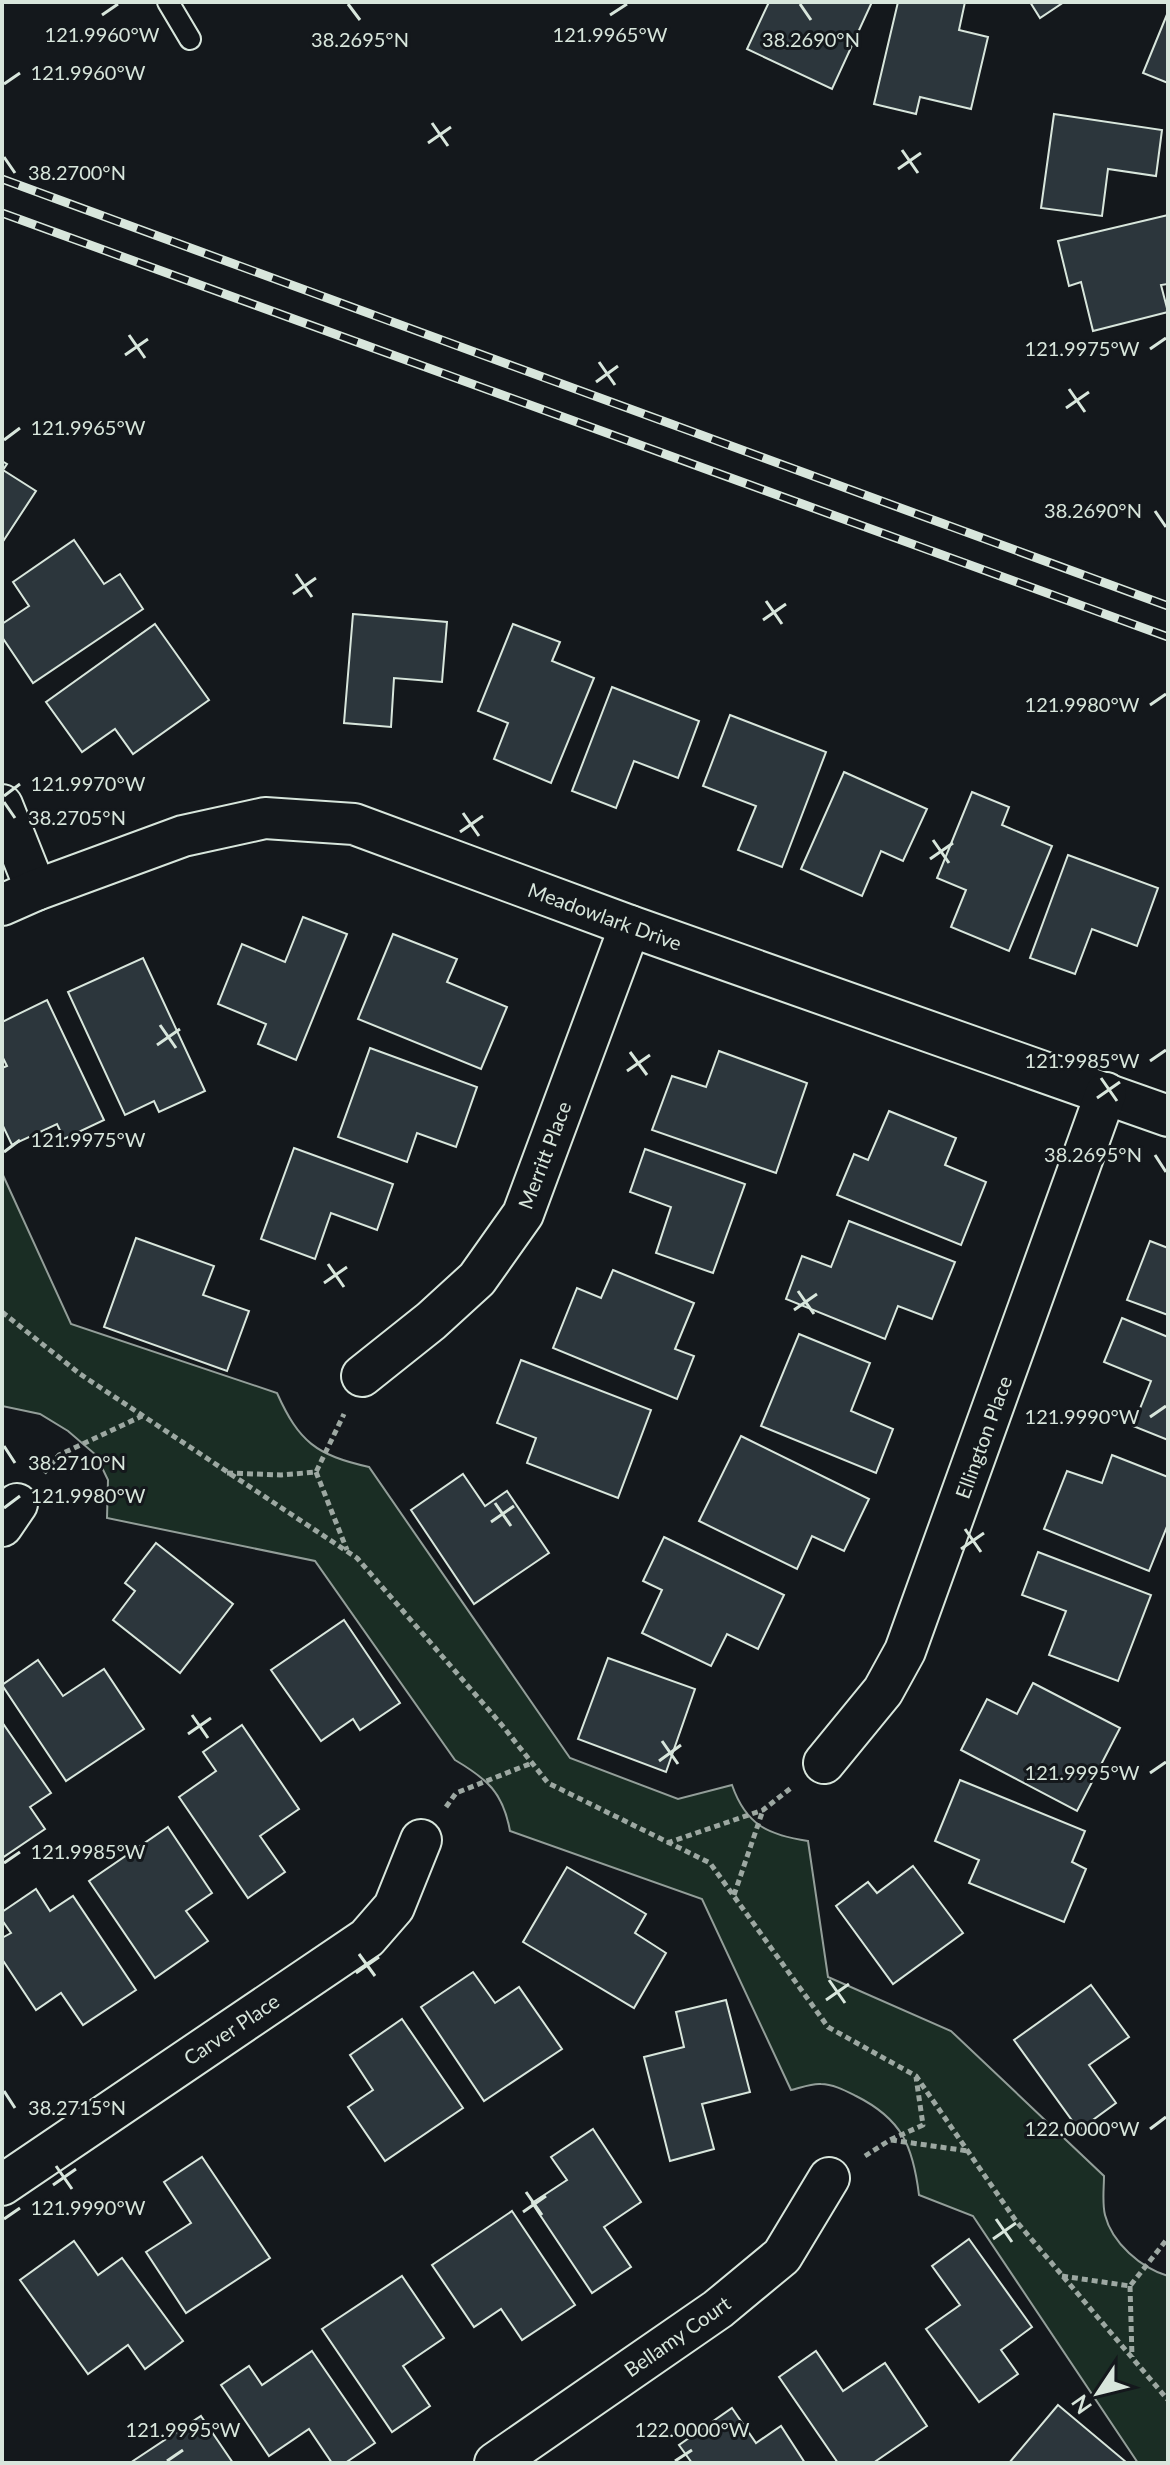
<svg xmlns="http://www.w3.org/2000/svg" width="1170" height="2465" font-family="Lato,sans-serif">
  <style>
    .green { fill: #1a2d24; stroke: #939e99; stroke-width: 2 }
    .building { fill: #2c363c; stroke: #d8e6dc; stroke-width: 2 }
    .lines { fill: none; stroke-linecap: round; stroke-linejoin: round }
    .lane-casing { stroke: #d8e6dc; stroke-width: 24 }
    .street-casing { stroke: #d8e6dc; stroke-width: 44 }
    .path { stroke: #9da8a2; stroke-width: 5; stroke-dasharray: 6 4; stroke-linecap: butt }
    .lane { stroke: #14181c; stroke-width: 20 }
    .street { stroke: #14181c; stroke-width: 40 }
    .rail-casing { stroke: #d8e6dc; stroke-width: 9 }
    .rail { stroke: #14181c; stroke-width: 6; stroke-dasharray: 18; stroke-linecap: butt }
    .ticks { fill: none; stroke: #d8e6dc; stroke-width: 3 }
    .labels { text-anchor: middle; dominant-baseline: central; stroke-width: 6; stroke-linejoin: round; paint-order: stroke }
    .street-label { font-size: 20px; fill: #d8e6dc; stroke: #14181c }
    .ticks-label { font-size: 20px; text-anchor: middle; fill: #d8e6dc; stroke: #14181c; stroke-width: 6; stroke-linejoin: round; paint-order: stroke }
  </style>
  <rect width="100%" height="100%" fill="#14181c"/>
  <path class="green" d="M2,1173L71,1324L277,1393C299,1442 316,1455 369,1467L570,1758L678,1799L732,1785C746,1825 768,1835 808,1841L828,1977L951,2031L1104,2176C1104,2188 1102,2203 1105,2215C1112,2243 1141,2268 1168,2276V2463H1138L973,2216L919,2195C913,2146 902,2119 856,2096C846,2091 833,2084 821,2084C812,2083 800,2088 791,2090L702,1899L510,1831C503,1792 487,1779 455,1760L315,1561L107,1518L108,1480L96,1455L68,1431L40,1414L2,1406Z"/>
  <g class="building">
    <polygon points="769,2 872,2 832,89 747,49"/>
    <polygon points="898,2 965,2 959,30 988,37 971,109 920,97 916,114 874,104"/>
    <polygon points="1030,2 1064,2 1040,18"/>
    <polygon points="1168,12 1168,83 1143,73"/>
    <polygon points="1054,114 1162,130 1156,176 1108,169 1102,216 1041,208"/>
    <polygon points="1168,215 1168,284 1161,285 1168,312 1093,331 1081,282 1069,286 1058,241"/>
    <polygon points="2,461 7,464 3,470 36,491 2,543"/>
    <polygon points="74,540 104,584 120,574 143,609 33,683 2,637 2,624 29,606 13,582"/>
    <polygon points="353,614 447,622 442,682 394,678 391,727 344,723"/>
    <polygon points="155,624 209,700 133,754 115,729 82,752 46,702"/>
    <polygon points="513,624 560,642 552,661 594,678 551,783 494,759 508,723 478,711"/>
    <polygon points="612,687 699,721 678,778 634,761 616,808 572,791"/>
    <polygon points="730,715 826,752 782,867 738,850 756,806 703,786"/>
    <polygon points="844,772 927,809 903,861 881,851 862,896 801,869"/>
    <polygon points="972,792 1009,807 1002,825 1052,846 1009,951 951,927 966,890 937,878"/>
    <polygon points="1068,855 1158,888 1137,946 1092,929 1075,974 1030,958"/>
    <polygon points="303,917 347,934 296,1060 258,1044 266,1024 218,1004 242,944 285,962"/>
    <polygon points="393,934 457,959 447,982 507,1007 481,1069 358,1019"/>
    <polygon points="143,958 205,1091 159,1112 154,1101 125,1115 68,992"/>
    <polygon points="47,1000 104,1120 64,1139 57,1124 12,1145 2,1124 2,1068 7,1066 2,1056 2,1022"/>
    <polygon points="370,1048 477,1087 456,1147 417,1133 407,1162 338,1137"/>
    <polygon points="719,1051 807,1083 776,1173 652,1130 672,1076 706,1087"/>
    <polygon points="889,1111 956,1138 945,1165 986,1182 961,1245 837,1195 854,1154 868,1160"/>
    <polygon points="294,1148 393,1184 377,1230 331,1213 315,1259 261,1239"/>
    <polygon points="645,1149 745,1184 713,1273 656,1253 671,1207 630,1192"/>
    <polygon points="849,1221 955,1262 932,1319 898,1306 885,1339 786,1299 802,1256 831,1267"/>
    <polygon points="136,1238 214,1266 203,1295 249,1311 227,1371 104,1327"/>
    <polygon points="1150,1241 1168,1248 1168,1315 1127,1300"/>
    <polygon points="613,1270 694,1303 675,1349 694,1356 677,1399 553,1348 577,1288 601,1298"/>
    <polygon points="1122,1318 1168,1337 1168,1440 1133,1426 1151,1381 1104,1362"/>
    <polygon points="799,1334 870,1363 851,1411 893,1429 876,1473 761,1426"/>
    <polygon points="521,1360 651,1410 618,1498 527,1463 536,1438 497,1423"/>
    <polygon points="741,1436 869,1499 844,1551 812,1536 797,1569 699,1521"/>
    <polygon points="1112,1455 1168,1477 1168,1524 1149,1571 1044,1529 1067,1471 1102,1483"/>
    <polygon points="463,1474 485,1506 507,1491 549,1553 474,1604 411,1510"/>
    <polygon points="664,1537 784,1595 758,1649 727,1634 711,1666 642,1633 662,1590 643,1581"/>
    <polygon points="156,1543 233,1604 180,1673 113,1620 135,1591 125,1583"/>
    <polygon points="1038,1552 1151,1595 1118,1681 1049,1655 1066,1611 1022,1595"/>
    <polygon points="344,1620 400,1703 360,1730 353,1719 321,1741 271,1670"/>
    <polygon points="608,1658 695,1689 666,1772 578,1739"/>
    <polygon points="38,1660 63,1696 104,1669 144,1729 66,1781 2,1685"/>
    <polygon points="1033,1683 1120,1728 1077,1811 961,1750 987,1699 1017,1714"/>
    <polygon points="2,1722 51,1793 30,1807 45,1829 2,1858"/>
    <polygon points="242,1725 299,1809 260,1836 285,1872 248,1898 179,1797 216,1771 203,1752"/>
    <polygon points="960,1780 1085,1831 1072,1862 1086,1869 1064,1922 969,1883 979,1860 935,1841"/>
    <polygon points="168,1827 212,1893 186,1911 208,1941 155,1978 89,1881"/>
    <polygon points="913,1866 963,1933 893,1984 836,1906 868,1882 877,1893"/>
    <polygon points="567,1867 646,1914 635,1933 666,1953 634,2008 523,1942"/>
    <polygon points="36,1889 50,1911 73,1896 136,1990 83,2025 61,1993 36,2010 2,1959 2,1938 11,1933 2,1920 2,1912"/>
    <polygon points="473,1972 495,2003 519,1987 562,2049 484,2101 421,2007"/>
    <polygon points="1091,1985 1129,2037 1089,2065 1116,2103 1079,2130 1014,2040"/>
    <polygon points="726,2000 750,2092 702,2104 714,2149 670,2161 644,2057 684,2047 676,2012"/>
    <polygon points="402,2019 463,2108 385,2161 348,2107 373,2090 350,2055"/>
    <polygon points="593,2129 641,2202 604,2227 631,2267 592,2293 532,2203 567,2180 551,2157"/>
    <polygon points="202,2157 270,2258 186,2313 146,2252 191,2223 164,2182"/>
    <polygon points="512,2211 575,2305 522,2340 501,2309 474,2327 432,2265"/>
    <polygon points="969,2239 1032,2327 1001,2350 1018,2374 979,2402 926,2329 960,2305 932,2266"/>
    <polygon points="74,2241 98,2275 122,2258 183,2341 145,2369 128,2345 88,2374 20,2280"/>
    <polygon points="402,2276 444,2338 403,2366 430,2406 392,2432 322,2329"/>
    <polygon points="312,2351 375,2443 345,2463 332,2463 309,2429 269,2456 221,2385 249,2366 262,2385"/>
    <polygon points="816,2351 843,2391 885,2363 927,2426 873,2463 838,2463 779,2377"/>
    <polygon points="1058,2405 1126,2462 1125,2463 1009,2463"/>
    <polygon points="732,2408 756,2443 781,2426 805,2463 692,2463 679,2445"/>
    <polygon points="201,2416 233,2463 130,2463"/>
  </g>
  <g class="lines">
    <g class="lane-casing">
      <polyline id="lane" points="168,2 190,39"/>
    </g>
    <g class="street-casing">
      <g id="street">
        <polyline points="2,805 36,890"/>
        <polyline points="2,905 36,890 183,836 265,818 354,824 630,926 1168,1116"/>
        <polyline points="362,1376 431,1321 477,1279 523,1214 630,926"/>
        <polyline points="2,1526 17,1504"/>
        <polyline points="824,1763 883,1691 905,1651 1106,1093"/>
        <polyline points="2,2185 367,1938 394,1907 421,1840"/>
        <polyline points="495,2463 718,2309 782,2256 829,2178"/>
      </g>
    </g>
    <g class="path">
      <polyline points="2,1312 80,1374 357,1558 501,1724 548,1783 710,1863 828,2027 916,2076 1016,2221 1168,2400"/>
      <polyline points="316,1472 347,1550"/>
      <polyline points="44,1473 59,1455 142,1416"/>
      <polyline points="227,1473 281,1475 316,1472 344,1414"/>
      <polyline points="446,1807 456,1793 532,1763"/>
      <polyline points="667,1843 763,1810 791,1788"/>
      <polyline points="734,1895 763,1810"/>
      <polyline points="891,2140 968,2151"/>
      <polyline points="865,2156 890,2140 923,2125 916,2077"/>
      <polyline points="1062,2276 1130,2286 1168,2238"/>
      <polyline points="1130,2286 1132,2357"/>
    </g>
    <use href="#lane" class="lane"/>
    <use href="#street" class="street"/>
    <g class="rail-casing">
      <g id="rail">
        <polyline points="2,179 1168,606"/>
        <polyline points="2,213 1168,637"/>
      </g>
    </g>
    <use href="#rail" class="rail"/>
  </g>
  <path class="ticks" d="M348,4L360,20M800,4L811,20M102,15L118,4M610,15L627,4M4,84L20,73M432,123L448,146M428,143L451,127M902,150L918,173M4,157L15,173M898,169L921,153M129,335L145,358M1150,349L1166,338M125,355L148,339M599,362L615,385M596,382L618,366M1069,389L1085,412M1066,408L1089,392M4,440L20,428M1155,511L1166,527M296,574L312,597M293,594L316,578M766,601L782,624M763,620L786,604M1150,705L1166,694M4,796L20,784M4,802L15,818M463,813L479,836M460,832L483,816M933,840L949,863M930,859L953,843M160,1025L176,1048M157,1045L180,1029M630,1052L647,1075M1150,1061L1166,1050M627,1071L650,1055M1101,1078L1117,1101M1097,1098L1120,1082M4,1152L20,1140M1155,1155L1166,1172M328,1264L344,1287M324,1283L347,1267M798,1291L814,1314M794,1310L817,1294M1150,1417L1166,1406M4,1446L15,1463M495,1503L511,1526M4,1508L20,1496M491,1522L514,1506M965,1529L981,1552M961,1549L984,1533M192,1715L208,1738M188,1734L211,1718M662,1741L678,1764M659,1761L681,1745M1150,1773L1166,1762M4,1863L20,1852M359,1954L375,1976M356,1973L379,1957M829,1980L845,2003M826,2000L849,1984M4,2091L15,2108M1150,2129L1166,2117M56,2166L72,2189M53,2185L76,2169M526,2192L542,2215M523,2212L546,2196M4,2219L20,2208M996,2219L1012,2242M993,2239L1016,2223M167,2461L183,2450M675,2461L692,2450"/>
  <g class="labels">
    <g class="street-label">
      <text transform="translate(605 916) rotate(20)">Meadowlark Drive</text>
      <text transform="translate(544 1155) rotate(-69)">Merritt Place</text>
      <text transform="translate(983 1437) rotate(-70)">Ellington Place</text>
      <text transform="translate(231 2029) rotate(-34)">Carver Place</text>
      <text transform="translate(677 2336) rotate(-35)">Bellamy Court</text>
    </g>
  </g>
  <g class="ticks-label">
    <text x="102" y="42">121.9960°W</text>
    <text x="610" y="42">121.9965°W</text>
    <text x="360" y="47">38.2695°N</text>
    <text x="811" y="47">38.2690°N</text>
    <text x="88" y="80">121.9960°W</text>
    <text x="77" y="180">38.2700°N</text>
    <text x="1082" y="356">121.9975°W</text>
    <text x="88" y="435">121.9965°W</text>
    <text x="1093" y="518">38.2690°N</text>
    <text x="1082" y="712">121.9980°W</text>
    <text x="88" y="791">121.9970°W</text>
    <text x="77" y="825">38.2705°N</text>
    <text x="1082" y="1068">121.9985°W</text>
    <text x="88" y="1147">121.9975°W</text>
    <text x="1093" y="1162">38.2695°N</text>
    <text x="1082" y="1424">121.9990°W</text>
    <text x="77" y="1470">38.2710°N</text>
    <text x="88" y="1503">121.9980°W</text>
    <text x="1082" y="1780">121.9995°W</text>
    <text x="88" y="1859">121.9985°W</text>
    <text x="77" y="2115">38.2715°N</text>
    <text x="1082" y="2136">122.0000°W</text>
    <text x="88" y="2215">121.9990°W</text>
    <text x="183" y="2437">121.9995°W</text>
    <text x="692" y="2437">122.0000°W</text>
  </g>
  <rect width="1170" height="2465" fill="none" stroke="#d8e6dc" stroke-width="8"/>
  <g transform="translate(1098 2393) rotate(235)" stroke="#14181c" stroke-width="6" paint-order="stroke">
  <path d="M0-6L14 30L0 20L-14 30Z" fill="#d8e6dc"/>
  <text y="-12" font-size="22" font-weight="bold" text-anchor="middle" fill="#d8e6dc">N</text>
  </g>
</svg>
